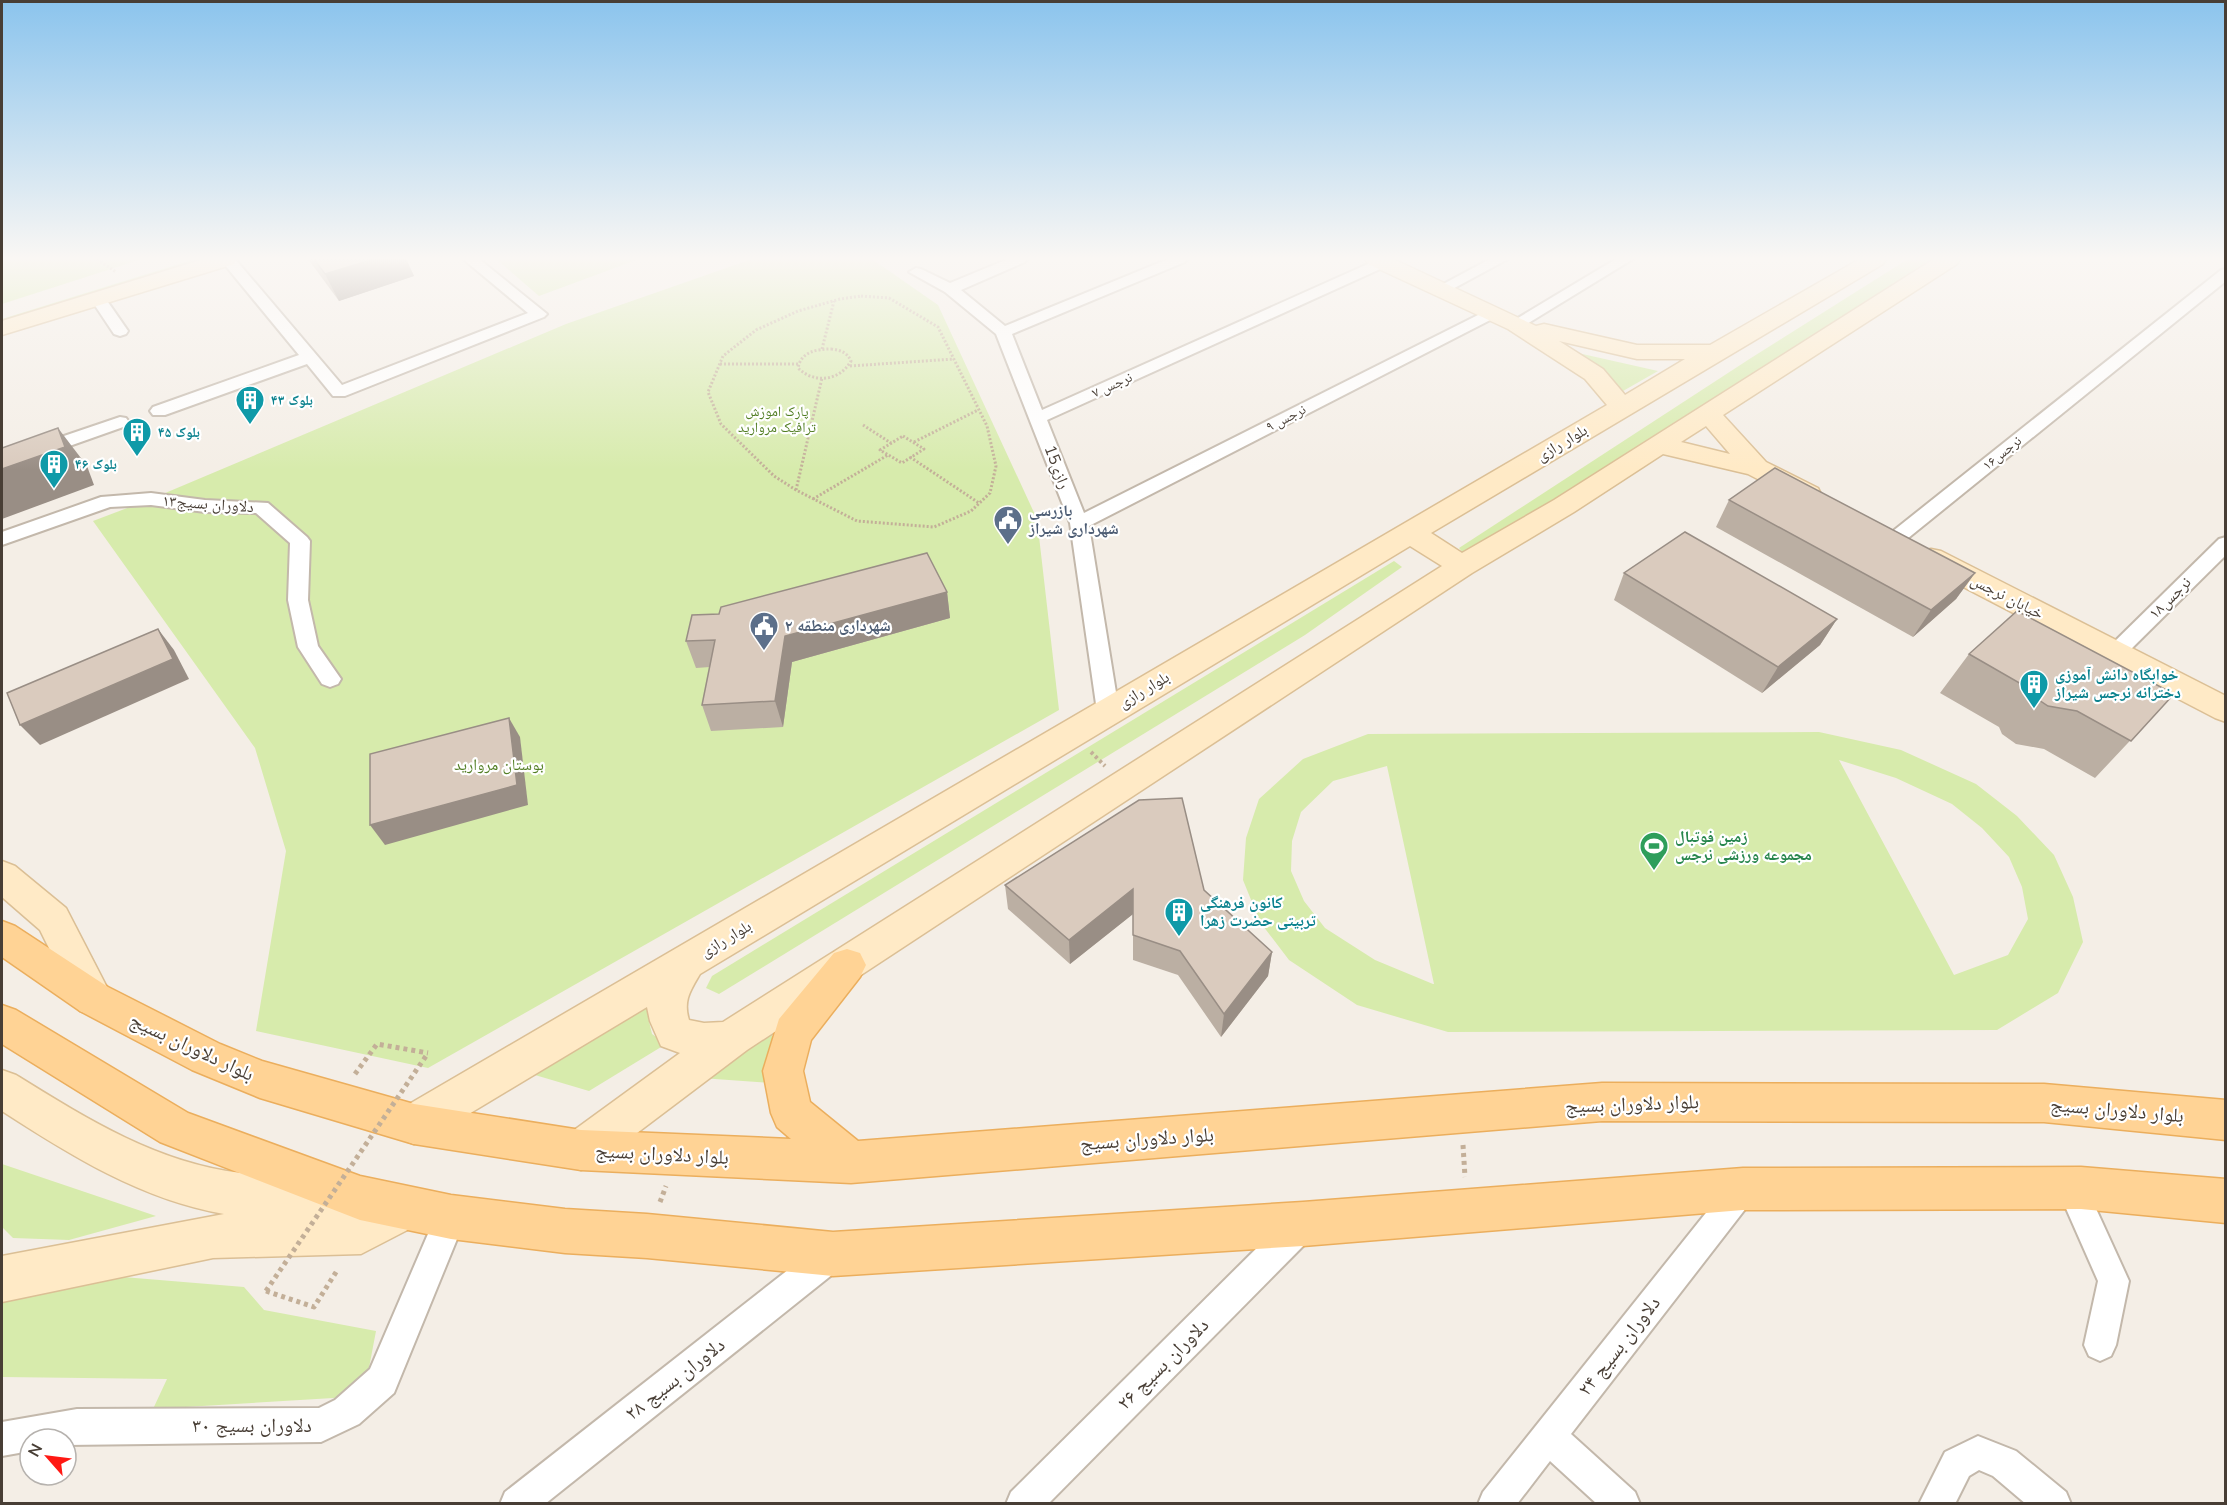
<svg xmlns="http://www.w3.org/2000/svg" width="2227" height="1505" font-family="'Nunito Sans','Noto Naskh Arabic',sans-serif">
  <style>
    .green { fill: #d7ebac; fill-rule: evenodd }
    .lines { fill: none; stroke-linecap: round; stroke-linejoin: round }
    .street-casing { stroke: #c3b8ab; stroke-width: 4 }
    .secondary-casing { stroke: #dbbf95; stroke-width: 3 }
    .primary-casing { stroke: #ebae5d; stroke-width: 3 }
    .path-far2 { stroke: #c3af98; stroke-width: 3; stroke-dasharray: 2 2; stroke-linecap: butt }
    .path-far1 { stroke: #c3af98; stroke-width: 4; stroke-dasharray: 3 3; stroke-linecap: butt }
    .path { stroke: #c3af98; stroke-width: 5; stroke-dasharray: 4 4; stroke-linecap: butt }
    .street { fill: #fff; fill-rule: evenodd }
    .secondary { fill: #ffeac6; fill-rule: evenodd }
    .primary { fill: #ffd395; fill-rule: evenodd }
    .path-bridge { stroke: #c3af98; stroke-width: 5; stroke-dasharray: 4 4; stroke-linecap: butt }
    .wall { fill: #bbafa3 }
    .shaded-wall { fill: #998e85 }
    .building { fill: #dacbbe; stroke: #998e85; stroke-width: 1.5 }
    .labels { text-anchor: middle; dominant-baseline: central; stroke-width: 4.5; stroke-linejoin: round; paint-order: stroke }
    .far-street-label { font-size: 14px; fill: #483e35; stroke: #fff }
    .far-culture-label { font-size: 14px; font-weight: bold; fill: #0d838f; stroke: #fff; text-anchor: start }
    .far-park-label { font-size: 14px; fill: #527e24; stroke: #fff }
    .street-label { font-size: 16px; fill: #483e35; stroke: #fff }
    .service-label { font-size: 16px; font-weight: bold; fill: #4e5e75; stroke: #fff; text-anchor: start }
    .culture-label { font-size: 16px; font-weight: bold; fill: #0d838f; stroke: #fff; text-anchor: start }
    .park-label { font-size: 16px; fill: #527e24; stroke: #fff }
    .leisure-label { font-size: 16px; font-weight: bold; fill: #27864d; stroke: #fff; text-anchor: start }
    .near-street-label { font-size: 20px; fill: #483e35; stroke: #fff }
  </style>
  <rect width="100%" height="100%" fill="#f4eee6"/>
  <g class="green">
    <polygon points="2,259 142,259 2,304"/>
    <polygon points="195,259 202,259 2,321 2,319"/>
    <polygon points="496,259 639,259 539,296"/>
    <polygon points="752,259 872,259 938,305 1037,519 1059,710 428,1068 256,1031 286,851 255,748 93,521 151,499 566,324"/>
    <polygon points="1908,259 1937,259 1465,555 1459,548 1751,358"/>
    <polygon points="1578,353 1658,371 1623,391 1608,375"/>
    <polygon points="1394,561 1402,567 1305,635 719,994 706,988 712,976"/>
    <path d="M1819,732L1901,750L1976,784L2017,816L2054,855L2073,897L2083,942L2058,993L1997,1030L1448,1032L1357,1005L1289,960L1260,922L1243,880L1246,838L1259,799L1303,759L1368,734ZM1839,760L1896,778L1952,804L1982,828L2009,857L2022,887L2028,919L2008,955L1954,975ZM1387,766L1434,984H1433L1375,960L1325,928L1304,901L1291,871L1292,841L1301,812L1333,781Z"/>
    <polygon points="650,997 648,1017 652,1034 666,1044 589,1091 535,1075"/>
    <polygon points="772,1034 772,1083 701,1078"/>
    <polygon points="2,1164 156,1216 69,1240 13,1238 2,1227"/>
    <polygon points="111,1276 244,1287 264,1310 376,1331 368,1373 350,1397 153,1409 167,1379 2,1377 2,1301 28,1292"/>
  </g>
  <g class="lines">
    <g class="street-casing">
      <g id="street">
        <polygon points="220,259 235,259 342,385 528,313 463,259 479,259 547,314 544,317 345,396 333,396 307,364 165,415 153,415 150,411 153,407 299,355"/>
        <polygon points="1008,259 1027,259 1025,262 961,290 1005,326 1168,259 1187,259 1185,262 1012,334 1042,410 1379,259 1389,259 1391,262 1389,265 1047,420 1084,513 1488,310 1493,308 1501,313 1498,316 1089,526 1119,711 1116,717 1108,719 1100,717 1097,711 1070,523 996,334 945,292 909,272 916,268 921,269 950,283"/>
        <polygon points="1490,259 1508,259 1447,292 1442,294 1434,289"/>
        <polygon points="1616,259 1633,259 1522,327 1516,329 1508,324"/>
        <polygon points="2226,269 2226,281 1902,543 1888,543 1885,539 1888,535 2221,270"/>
        <polygon points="98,293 103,295 128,331 126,334 120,336 114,334 90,298"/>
        <polygon points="120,417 126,418 129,422 126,426 10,467 2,468 2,454 8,455"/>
        <polygon points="151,493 205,500 268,503 307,537 310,541 308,600 318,646 341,679 338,684 330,687 322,684 298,647 288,600 290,543 256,513 205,512 151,505 110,507 2,545 2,532 101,497"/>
        <polygon points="2226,537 2226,555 2122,658 2115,660 2108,658 2105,653 2108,648 2219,539"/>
        <polygon points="2072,1173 2082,1178 2129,1281 2116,1345 2111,1356 2100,1361 2089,1356 2084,1345 2098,1281 2057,1188 2062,1178"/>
        <polygon points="1743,1174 1753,1179 1758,1189 1753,1199 1571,1434 1635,1492 1640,1504 1597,1504 1550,1461 1517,1504 1478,1504 1483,1492 1733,1179"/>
        <polygon points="451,1202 462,1206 466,1217 394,1393 359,1424 321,1442 66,1445 66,1439 30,1439 30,1451 2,1456 2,1422 77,1409 319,1408 335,1400 370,1369 440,1206"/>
        <polygon points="1300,1212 1311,1216 1315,1227 1311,1238 1048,1504 1006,1504 1011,1492 1289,1216"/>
        <polygon points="832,1240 843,1244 847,1255 843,1266 545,1504 500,1504 505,1492 821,1244"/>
        <polygon points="1978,1436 2016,1451 2066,1492 2071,1504 2026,1504 1993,1476 1979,1470 1969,1476 1955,1504 1919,1504 1945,1452"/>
      </g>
    </g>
    <g class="secondary-casing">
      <g id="secondary">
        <polygon points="204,259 237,259 234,264 2,335 2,321"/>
        <path d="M1365,259H1393L1536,326L1544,324L1637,345H1710L1860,259H1886L1883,264L1431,533L1462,553L1554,500L1934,259H1960L1957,264L1723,415L1766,462L1818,488L1821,494L1818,500L1808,502L1798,500L1748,474L1663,454L1574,512L1472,573L747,1050L596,1164L581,1170L566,1164L560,1150L566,1136L680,1053L661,1046L650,1021L647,1007L429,1138L414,1144L399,1138L393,1124L399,1110L1607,405L1585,379L1508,329L1368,264ZM1559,341L1637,359H1685L1625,395L1603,369ZM1706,426L1730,454L1681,442ZM1410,546L1442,566L723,1022L704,1023L689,1020C683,1001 690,991 700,974Z"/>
        <polygon points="1931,549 1941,551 2226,696 2226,722 2215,718 1921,565 1917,558 1921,551"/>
        <polygon points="2,861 15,866 66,908 113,999 108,1011 94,1016 80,1011 40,930 2,897"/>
        <path d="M2,1070L16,1075C87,1119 157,1163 241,1173C276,1178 311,1176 346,1176L361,1183L368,1198L364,1206L404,1187L419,1194L426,1209L419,1224L361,1254L213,1258L2,1302V1256L224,1214C142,1200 70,1155 2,1111Z"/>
      </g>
    </g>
    <g class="primary-casing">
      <g id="primary">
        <polygon points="2,921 15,926 108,987 220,1044 262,1061 414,1104 581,1130 791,1139 777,1127 771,1113 763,1071 779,1019 834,953 847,949 860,953 866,965 860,977 811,1040 803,1071 810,1102 858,1141 1602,1083 2044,1084 2226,1100 2226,1140 2044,1122 1602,1121 851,1183 581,1170 414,1144 260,1098 192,1070 80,1011 2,957"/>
        <polygon points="2,1005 16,1010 188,1113 360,1176 451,1195 565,1209 647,1214 833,1232 1303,1202 1743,1168 2081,1167 2226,1179 2226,1223 2081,1209 1743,1210 1303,1246 833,1276 647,1258 565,1253 451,1239 360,1220 160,1142 2,1044"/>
      </g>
    </g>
    <g class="path-far2">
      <polyline points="97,259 116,272"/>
      <polygon points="861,296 889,298 938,327 987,426 996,466 990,493 971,511 934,527 857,521 796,490 774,476 721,424 708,392 723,356 756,330 798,311 840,299"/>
      <polyline points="822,349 834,301"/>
      <path d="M831,349C840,350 847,352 851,361C840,381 814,384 798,368C801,352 816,349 831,349Z"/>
      <polyline points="720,364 798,364"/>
      <polyline points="850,366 954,359"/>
      <polyline points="863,425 891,443"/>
      <polygon points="903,436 924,449 902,463 880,450"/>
      <polyline points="914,442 978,410"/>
      <polyline points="910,457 979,503"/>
      <polyline points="796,490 822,378"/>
      <polyline points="813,499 888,455"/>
    </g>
    <polyline class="path-far1" points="1091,752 1105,766"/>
    <g class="path">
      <polyline points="355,1074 377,1044 428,1053"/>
      <polyline points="1463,1145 1465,1177"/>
      <polyline points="660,1202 666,1186"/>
      <polyline points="266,1291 314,1307 338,1269"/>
    </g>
    <use href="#street" class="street"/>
    <use href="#secondary" class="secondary"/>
    <use href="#primary" class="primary"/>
    <polyline class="path-bridge" points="266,1291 428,1053"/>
  </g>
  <g class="wall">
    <polygon points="308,259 406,259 414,276 339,301"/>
    <polygon points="1729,500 1975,573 1956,599 1913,637 1716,527"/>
    <polygon points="1624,573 1837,619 1820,645 1762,693 1614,600"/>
    <polygon points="947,592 950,618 792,662 783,727 711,731 702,705 710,667 696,668 686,641 719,614"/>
    <polygon points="1969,654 2174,694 2095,778 2044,749 2016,744 2002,734 1999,727 1940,693"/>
    <polygon points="1005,885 1204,890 1272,952 1268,976 1221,1037 1178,975 1133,960 1133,914 1070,964 1008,909"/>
  </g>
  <g class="shaded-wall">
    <polygon points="374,259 406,259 414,276 339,301 325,274"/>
    <polygon points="58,428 87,466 94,485 2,519 2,469"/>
    <polygon points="1975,573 1956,599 1913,637 1931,610"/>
    <polygon points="947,592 950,618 792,662 783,727 775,701 785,636"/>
    <polygon points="1837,619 1820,645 1762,693 1778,667"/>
    <polygon points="158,629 174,650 189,679 40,745 20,725"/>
    <polygon points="509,718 520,737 528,805 385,845 370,825"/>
    <polygon points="1133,889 1133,914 1070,964 1069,940"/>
    <polygon points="1272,952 1268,976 1221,1037 1224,1014"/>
  </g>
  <g class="building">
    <polygon points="314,259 374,259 325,274"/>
    <polygon points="58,428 65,447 2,469 2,448"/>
    <polygon points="1775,468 1975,573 1931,610 1729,500"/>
    <polygon points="1685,532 1837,619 1778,667 1624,573"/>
    <polygon points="927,553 947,592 785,636 775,701 702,705 715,640 686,641 692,615 719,614 721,607"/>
    <polygon points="2017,611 2174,694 2131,741 2077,711 2048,706 2033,696 2030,689 1969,654"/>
    <polygon points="158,629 173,659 20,725 7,693"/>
    <polygon points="509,718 517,785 370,825 370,754"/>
    <polygon points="1182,798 1204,890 1272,952 1224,1014 1180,951 1133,935 1133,889 1069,940 1005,885 1139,800"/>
  </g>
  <linearGradient id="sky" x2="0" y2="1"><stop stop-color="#8bc4ed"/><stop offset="0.55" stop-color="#faf7f4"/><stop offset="1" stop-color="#faf7f4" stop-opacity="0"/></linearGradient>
  <rect width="2227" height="470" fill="url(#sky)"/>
  <defs>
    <g id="building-pin" transform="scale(1.5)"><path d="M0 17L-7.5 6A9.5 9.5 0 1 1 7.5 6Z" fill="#0f9aa8" stroke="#fff"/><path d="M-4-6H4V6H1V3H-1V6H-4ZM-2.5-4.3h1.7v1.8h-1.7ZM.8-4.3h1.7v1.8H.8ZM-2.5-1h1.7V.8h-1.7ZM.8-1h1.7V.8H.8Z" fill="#fff"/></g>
    <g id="civic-pin" transform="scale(1.5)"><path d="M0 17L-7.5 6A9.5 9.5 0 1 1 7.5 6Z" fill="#5c6f8a" stroke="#fff"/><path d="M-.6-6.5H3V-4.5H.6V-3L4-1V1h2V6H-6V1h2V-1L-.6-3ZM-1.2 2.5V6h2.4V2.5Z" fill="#fff"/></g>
    <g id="stadium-pin" transform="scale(1.5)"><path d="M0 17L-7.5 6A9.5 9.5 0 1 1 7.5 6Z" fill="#2e9e5b" stroke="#fff"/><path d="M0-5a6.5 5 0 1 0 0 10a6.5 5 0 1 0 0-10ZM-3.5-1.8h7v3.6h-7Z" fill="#fff"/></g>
  </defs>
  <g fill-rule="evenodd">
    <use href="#building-pin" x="250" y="400"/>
    <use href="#building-pin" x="137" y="432"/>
    <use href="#building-pin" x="54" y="464"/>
    <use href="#civic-pin" x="1008" y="520"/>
    <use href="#civic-pin" x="764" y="626"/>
    <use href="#building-pin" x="2034" y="684"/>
    <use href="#stadium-pin" x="1654" y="846"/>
    <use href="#building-pin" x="1179" y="912"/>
  </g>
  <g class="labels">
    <g class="far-street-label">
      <text transform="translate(1112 385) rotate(-24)">نرجس ۷</text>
      <text transform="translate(1286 418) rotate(-27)">نرجس ۹</text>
      <text transform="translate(2002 453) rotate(-39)">نرجس۱۶</text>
    </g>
    <g class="far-culture-label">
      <text x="271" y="400">بلوک ۴۳</text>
      <text x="158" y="432">بلوک ۴۵</text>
      <text x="75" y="464">بلوک ۴۶</text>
    </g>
    <g class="far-park-label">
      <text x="777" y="411">پارک اموزش<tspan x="777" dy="16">ترافیک مروارید</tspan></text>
    </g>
    <g class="street-label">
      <text transform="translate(1562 443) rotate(-31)">بلوار رازی</text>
      <text transform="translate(1057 467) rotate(69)">15رازی</text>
      <text transform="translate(208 504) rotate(4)">دلاوران بسیج۱۳</text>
      <text transform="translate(2007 597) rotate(27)">خیابان نرجس</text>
      <text transform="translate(2170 598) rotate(-45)">نرجس۱۸</text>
      <text transform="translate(1144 690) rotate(-31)">بلوار رازی</text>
      <text transform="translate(726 939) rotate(-31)">بلوار رازی</text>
    </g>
    <g class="service-label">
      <text x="1029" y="511">بازرسی<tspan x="1029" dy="18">شهرداری شیراز</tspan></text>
      <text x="785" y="626">شهرداری منطقه ۲</text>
    </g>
    <g class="culture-label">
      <text x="2055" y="675">خوابگاه دانش آموزی<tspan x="2055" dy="18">دخترانه نرجس شیراز</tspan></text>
      <text x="1200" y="903">کانون فرهنگی<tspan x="1200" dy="18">تربیتی حضرت زهرا</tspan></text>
    </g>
    <g class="park-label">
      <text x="499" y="765">بوستان مروارید</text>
    </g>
    <g class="leisure-label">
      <text x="1675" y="837">زمین فوتبال<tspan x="1675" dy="18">مجموعه ورزشی نرجس</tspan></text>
    </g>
    <g class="near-street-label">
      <text transform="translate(192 1047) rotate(25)">بلوار دلاوران بسیج</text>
      <text transform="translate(1632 1104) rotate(-2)">بلوار دلاوران بسیج</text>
      <text transform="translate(2117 1110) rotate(5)">بلوار دلاوران بسیج</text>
      <text transform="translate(1147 1139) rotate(-4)">بلوار دلاوران بسیج</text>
      <text transform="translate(662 1154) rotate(3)">بلوار دلاوران بسیج</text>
      <text transform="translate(1619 1346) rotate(-52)">دلاوران بسیج ۲۴</text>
      <text transform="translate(1163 1364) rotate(-45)">دلاوران بسیج ۲۶</text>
      <text transform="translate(675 1379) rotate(-38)">دلاوران بسیج ۲۸</text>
      <text x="252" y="1425">دلاوران بسیج ۳۰</text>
    </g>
  </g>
  <rect width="2227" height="1505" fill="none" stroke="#483e35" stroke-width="6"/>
  <g transform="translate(48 1457) rotate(298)"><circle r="28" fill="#ffffff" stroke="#b6b2ae" stroke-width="1.5"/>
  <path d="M0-4.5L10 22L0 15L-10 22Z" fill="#ff1813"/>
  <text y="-9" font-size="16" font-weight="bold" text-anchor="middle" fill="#483e35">N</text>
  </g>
</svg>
